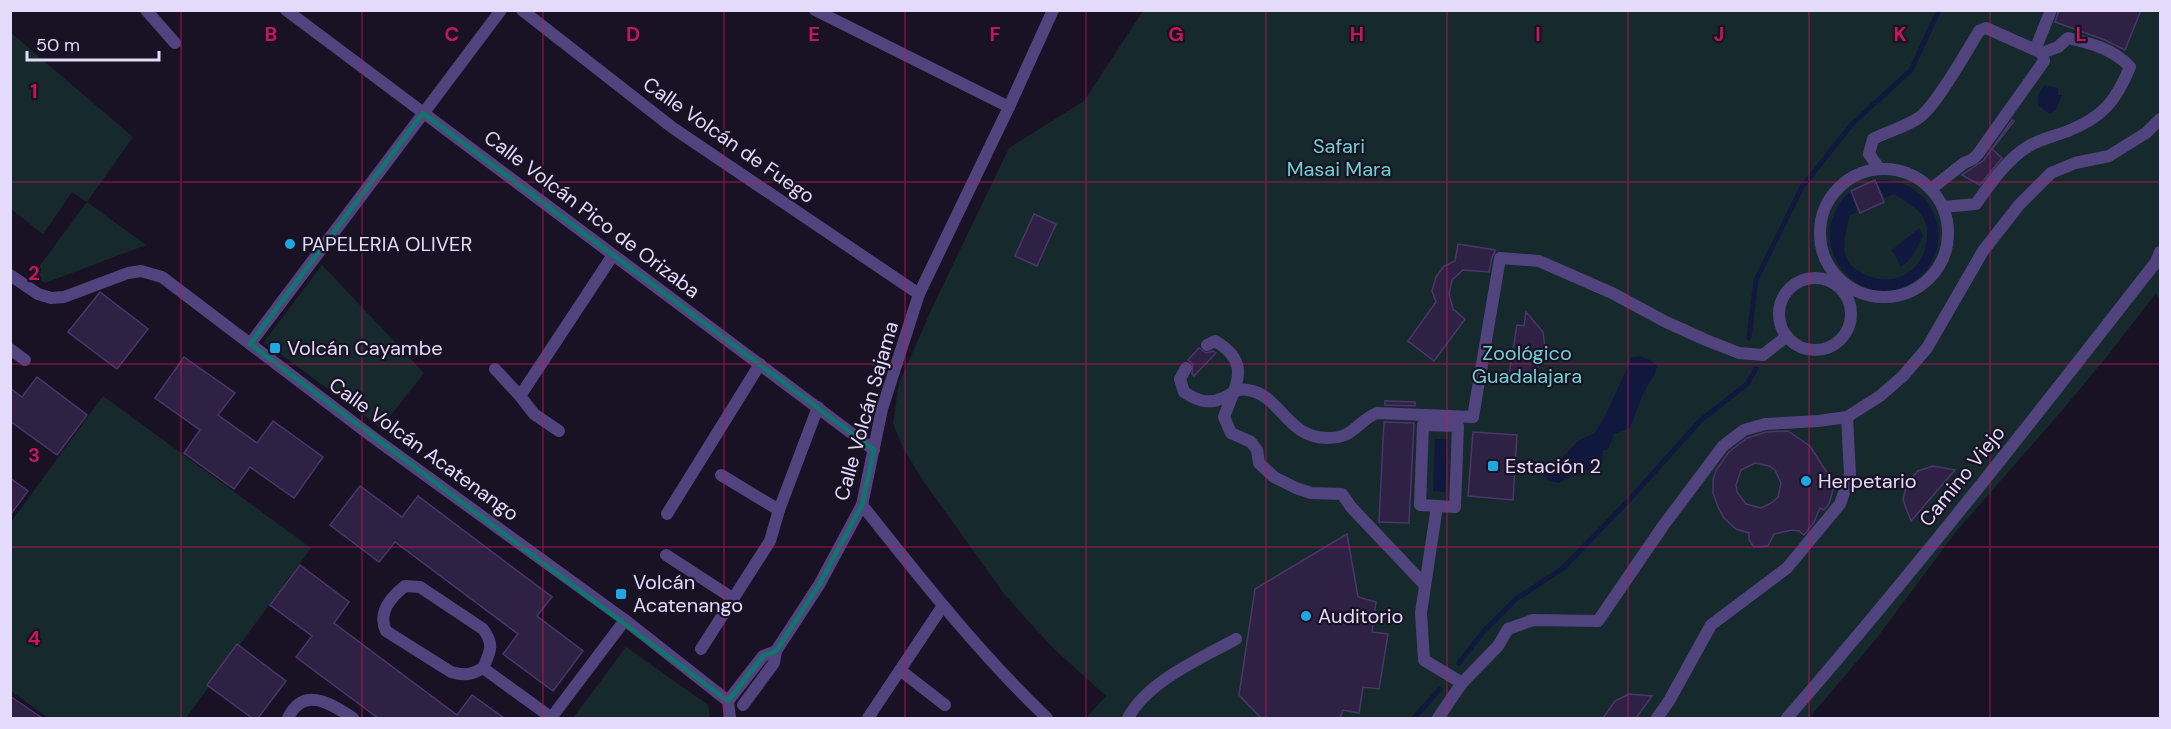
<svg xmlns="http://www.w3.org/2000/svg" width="2171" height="729" font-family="'DM Sans',sans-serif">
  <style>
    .green { fill: #162a2e }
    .water { fill: #11183e }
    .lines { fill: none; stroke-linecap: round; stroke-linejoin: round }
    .stream { stroke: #11183e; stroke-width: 5 }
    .building { fill: #2e2143; stroke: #4b366c; stroke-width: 1.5; fill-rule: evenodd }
    .street { stroke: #51437d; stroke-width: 12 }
    .marked { fill: none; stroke: #0f766e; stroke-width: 4.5; stroke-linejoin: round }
    .grid { fill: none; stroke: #c2185b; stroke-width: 1.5; stroke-opacity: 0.55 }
    .poi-dot { fill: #1fa7e2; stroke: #191224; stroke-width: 2 }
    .labels { text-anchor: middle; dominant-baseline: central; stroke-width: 4.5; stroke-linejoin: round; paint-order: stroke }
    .street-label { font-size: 20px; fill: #e4dafa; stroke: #191224 }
    .park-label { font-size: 20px; fill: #6fd1cd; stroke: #191224 }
    .poi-label { font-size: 20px; fill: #e4dafa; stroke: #191224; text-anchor: start }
    .grid-label { font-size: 20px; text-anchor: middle; font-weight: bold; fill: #c2185b; stroke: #191224; stroke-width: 4.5; stroke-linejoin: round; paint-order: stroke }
  </style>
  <rect width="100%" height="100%" fill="#191224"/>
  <g class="green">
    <polygon points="1143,11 2160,11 2160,301 2156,293 2109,354 2059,414 1955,533 1876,639 1809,718 1086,718 1106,696 1052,647 1005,595 924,482 903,448 893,423 899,383 934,304 1009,148 1084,101"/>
    <polygon points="10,32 133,137 87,202 146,245 45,283 33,275 87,202 72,192 43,234 11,209"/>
    <polygon points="322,265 424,373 381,428 264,342"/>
    <polygon points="103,396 311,548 186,718 48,718 11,691 11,522"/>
    <polygon points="626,647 708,705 710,718 573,718"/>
  </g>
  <g class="water">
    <path d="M2045,85L2058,88V95H2062L2056,110L2051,113C2034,108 2035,96 2045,85Z"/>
    <path d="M1875,180C1886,180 1897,180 1906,185C1944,203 1950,254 1917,279C1861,322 1795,240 1851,191L1857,212L1849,216C1847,228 1843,241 1845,253C1847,262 1852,267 1859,271C1885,289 1921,277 1926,244C1928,234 1928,226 1923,217C1916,206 1904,201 1894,194L1885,198Z"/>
    <path d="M1919,228L1923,235C1918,247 1913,259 1901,267L1892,250Z"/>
    <polygon points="1640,356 1650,360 1657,366 1655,374 1643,394 1630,428 1614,434 1608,450 1603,450 1601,467 1577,473 1559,483 1549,481 1544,475 1543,469 1547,465 1558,462 1578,441 1595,433 1608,410 1632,357"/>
    <polygon points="1435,439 1448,439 1445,492 1433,491"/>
  </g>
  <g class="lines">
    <g class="stream">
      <polyline points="1749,338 1756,280 1802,187 1852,124 1911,70 1939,10"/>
      <polyline points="1459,663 1484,631 1516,599 1563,568 1629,500 1700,421 1747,384 1756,369"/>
      <polyline points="1414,718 1440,689"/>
    </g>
  </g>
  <g class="building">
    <polygon points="2059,10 2141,10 2125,50 2105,40 2055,22"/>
    <polygon points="2012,120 2014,121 1992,149 2002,158 1980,185 1962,175 1984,160"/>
    <polygon points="1875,180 1884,202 1860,213 1851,191"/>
    <polygon points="1034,214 1056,224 1037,266 1015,256"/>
    <polygon points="1458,244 1495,250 1495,252 1492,257 1489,272 1463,270 1452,280 1449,294 1453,309 1465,319 1434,361 1408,341 1436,302 1432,291 1436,277 1444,266 1455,261"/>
    <polygon points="100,292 148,329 117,369 68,332"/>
    <polygon points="1526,312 1543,332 1545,348 1544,355 1538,367 1529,374 1508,381 1517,325 1524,326"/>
    <polygon points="1199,348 1206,353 1213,351 1216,353 1194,376 1192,374 1193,364 1188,360"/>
    <polygon points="184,357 235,393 218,415 257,443 273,421 323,457 294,498 250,467 234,489 184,453 200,430 155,398"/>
    <polygon points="37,377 87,415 57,455 10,421 10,388 22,397"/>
    <polygon points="1385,401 1415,402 1415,406 1385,405"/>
    <polygon points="1384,422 1414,423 1409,523 1379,522"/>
    <path d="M1788,431L1810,446L1833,482L1834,487L1829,504L1824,510L1820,508L1814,522L1804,535L1799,531L1792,530L1774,534L1768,546L1754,547L1749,540V533L1736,529L1724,518L1718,507L1713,493V480L1716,470L1729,452L1747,438L1766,432ZM1755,463L1769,466L1775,470L1781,483L1778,497L1773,502L1761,508L1746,504L1737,492L1736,485L1741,470Z"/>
    <polygon points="1473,432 1517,435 1513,500 1468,496"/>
    <polygon points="1933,466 1955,470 1911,521 1903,500 1907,483 1918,471"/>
    <polygon points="10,478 28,491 10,515"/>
    <polygon points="360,486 402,517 418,496 552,597 537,616 583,651 553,691 503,654 518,634 395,542 379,562 330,525"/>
    <polygon points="1347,534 1358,597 1376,602 1372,632 1388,634 1379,689 1363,687 1359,713 1343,710 1340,718 1261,718 1239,695 1255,589"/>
    <polygon points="300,565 349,602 334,623 457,715 472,695 504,718 378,718 296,657 312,636 270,605"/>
    <polygon points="237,644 286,681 258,718 252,718 207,685"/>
    <polygon points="1629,694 1652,696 1636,718 1603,718 1615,701"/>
    <polygon points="10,696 42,718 10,718"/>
  </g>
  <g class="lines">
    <g class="street">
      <polyline points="146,10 175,43"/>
      <polyline points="286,10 874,450"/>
      <polyline points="522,10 673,128 919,294"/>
      <polyline points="815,10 1009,107"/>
      <polyline points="2035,50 2051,10"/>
      <path d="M1879,168L1869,154L1873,139C1888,131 1906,127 1920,117C1937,104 1967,51 1979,31L1986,28L2042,53L2058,47L2068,38C2090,43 2114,49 2130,67C2116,101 2103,117 2068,131C2055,136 2041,139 2029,146C2008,158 1989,185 1976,204L1943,207"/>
      <circle cx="1884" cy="233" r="64"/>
      <polyline points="1931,189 1964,163 1973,159 1978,154 2044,61 2042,53"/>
      <polyline points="10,275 38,294 51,298 64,297 128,273 141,271 162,277 370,435 625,620 728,701 730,718"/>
      <circle cx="1815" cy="314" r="36"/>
      <polyline points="250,344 501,10"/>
      <path d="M1207,345L1215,341C1253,363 1235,386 1224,417L1231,433L1251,442L1257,450L1259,463L1274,477L1296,488L1311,493L1342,494L1351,507L1424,584"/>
      <polyline points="10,349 25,360"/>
      <path d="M1186,368L1180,379L1184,392C1196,400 1208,405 1223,398C1233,394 1236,388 1248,390C1281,395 1286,438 1328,438C1334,438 1341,437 1347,434C1358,428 1364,418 1377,413L1473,417L1500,258L1539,261L1612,293L1666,322L1706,340L1739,353L1763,355L1787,336"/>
      <polyline points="495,369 520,396 613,255"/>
      <polyline points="520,396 534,414 559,431"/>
      <polygon points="1423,425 1458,426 1455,507 1420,505"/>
      <polyline points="721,475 779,510"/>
      <path d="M862,505C921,579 979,653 1047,718"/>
      <polyline points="1437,506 1421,613 1424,660 1462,683"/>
      <polyline points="667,514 760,364"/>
      <polyline points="666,555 734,599"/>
      <path d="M405,586L420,587L483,629C495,645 490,652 483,668C471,675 465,676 451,672L386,631C377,612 391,597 405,586Z"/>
      <polyline points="701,649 770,541 779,510 818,407"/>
      <polyline points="483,668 552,718"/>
      <polyline points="900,670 945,705"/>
      <polyline points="728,701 763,656 776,651 819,585 862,505 882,409 919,294 1009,107 1053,10"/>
      <polyline points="743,705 774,663 776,651"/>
      <path d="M288,718C304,685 331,704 353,718"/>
      <polyline points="551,718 625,620"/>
      <polyline points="868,718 942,607"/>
      <path d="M1128,718C1148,681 1200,659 1236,639"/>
      <polyline points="1438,718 1462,683 1498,646 1508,629 1533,620 1598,621 1663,526 1723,446 1744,430 1765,424 1818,421 1847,417 1880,396 1903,376 1927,348 1983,251 2019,205 2051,173 2075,163 2109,156 2146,133 2160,119"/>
      <polyline points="1657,718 1669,701 1711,625 1787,568 1840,504 1850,475 1847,417"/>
      <path d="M1787,718C1915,571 2036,416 2156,262L2160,252"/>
    </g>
  </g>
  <path class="marked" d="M423,113L874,450L862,505L819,585L776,651L763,656L728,701L250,344Z"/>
  <path class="grid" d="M181,10V718M362,10V718M543,10V718M724,10V718M905,10V718M1086,10V718M1266,10V718M1447,10V718M1628,10V718M1809,10V718M1990,10V718M10,182H2160M10,364H2160M10,547H2160"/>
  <g class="poi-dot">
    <circle cx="290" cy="244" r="6"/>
    <rect x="269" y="342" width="12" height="12" rx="3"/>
    <rect x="1487" y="460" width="12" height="12" rx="3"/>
    <circle cx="1806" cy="481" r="6"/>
    <rect x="615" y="588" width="12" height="12" rx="3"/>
    <circle cx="1306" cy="616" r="6"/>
  </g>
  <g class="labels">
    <g class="street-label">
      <text transform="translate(729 140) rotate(35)">Calle Volcán de Fuego</text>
      <text transform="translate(592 214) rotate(37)">Calle Volcán Pico de Orizaba</text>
      <text transform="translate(866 411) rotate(-74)">Calle Volcán Sajama</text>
      <text transform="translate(424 449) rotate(36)">Calle Volcán Acatenango</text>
      <text transform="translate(1962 476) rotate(-51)">Camino Viejo</text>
    </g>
    <g class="park-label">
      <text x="1339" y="146">Safari<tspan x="1339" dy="23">Masai Mara</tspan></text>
      <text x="1527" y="353">Zoológico<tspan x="1527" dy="23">Guadalajara</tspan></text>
    </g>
    <g class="poi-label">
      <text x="302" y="244">PAPELERIA OLIVER</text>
      <text x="287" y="348">Volcán Cayambe</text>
      <text x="1505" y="466">Estación 2</text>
      <text x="1818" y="481">Herpetario</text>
      <text x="633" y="582">Volcán<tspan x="633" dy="23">Acatenango</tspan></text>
      <text x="1318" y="616">Auditorio</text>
    </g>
  </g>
  <g class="grid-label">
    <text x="271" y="41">B</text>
    <text x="452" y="41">C</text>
    <text x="633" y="41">D</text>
    <text x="814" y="41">E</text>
    <text x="995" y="41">F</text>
    <text x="1176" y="41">G</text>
    <text x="1357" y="41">H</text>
    <text x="1538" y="41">I</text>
    <text x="1719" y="41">J</text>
    <text x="1900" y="41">K</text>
    <text x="2081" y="41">L</text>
    <text x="34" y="98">1</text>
    <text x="34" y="280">2</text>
    <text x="34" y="462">3</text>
    <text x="34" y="645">4</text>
  </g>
  <rect width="2171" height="729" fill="none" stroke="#e4dafa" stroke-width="24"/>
  <path d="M27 51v9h132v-9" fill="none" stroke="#e4dafa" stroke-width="3"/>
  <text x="36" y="51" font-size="18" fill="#e4dafa" stroke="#191224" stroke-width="4.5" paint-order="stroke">50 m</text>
</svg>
